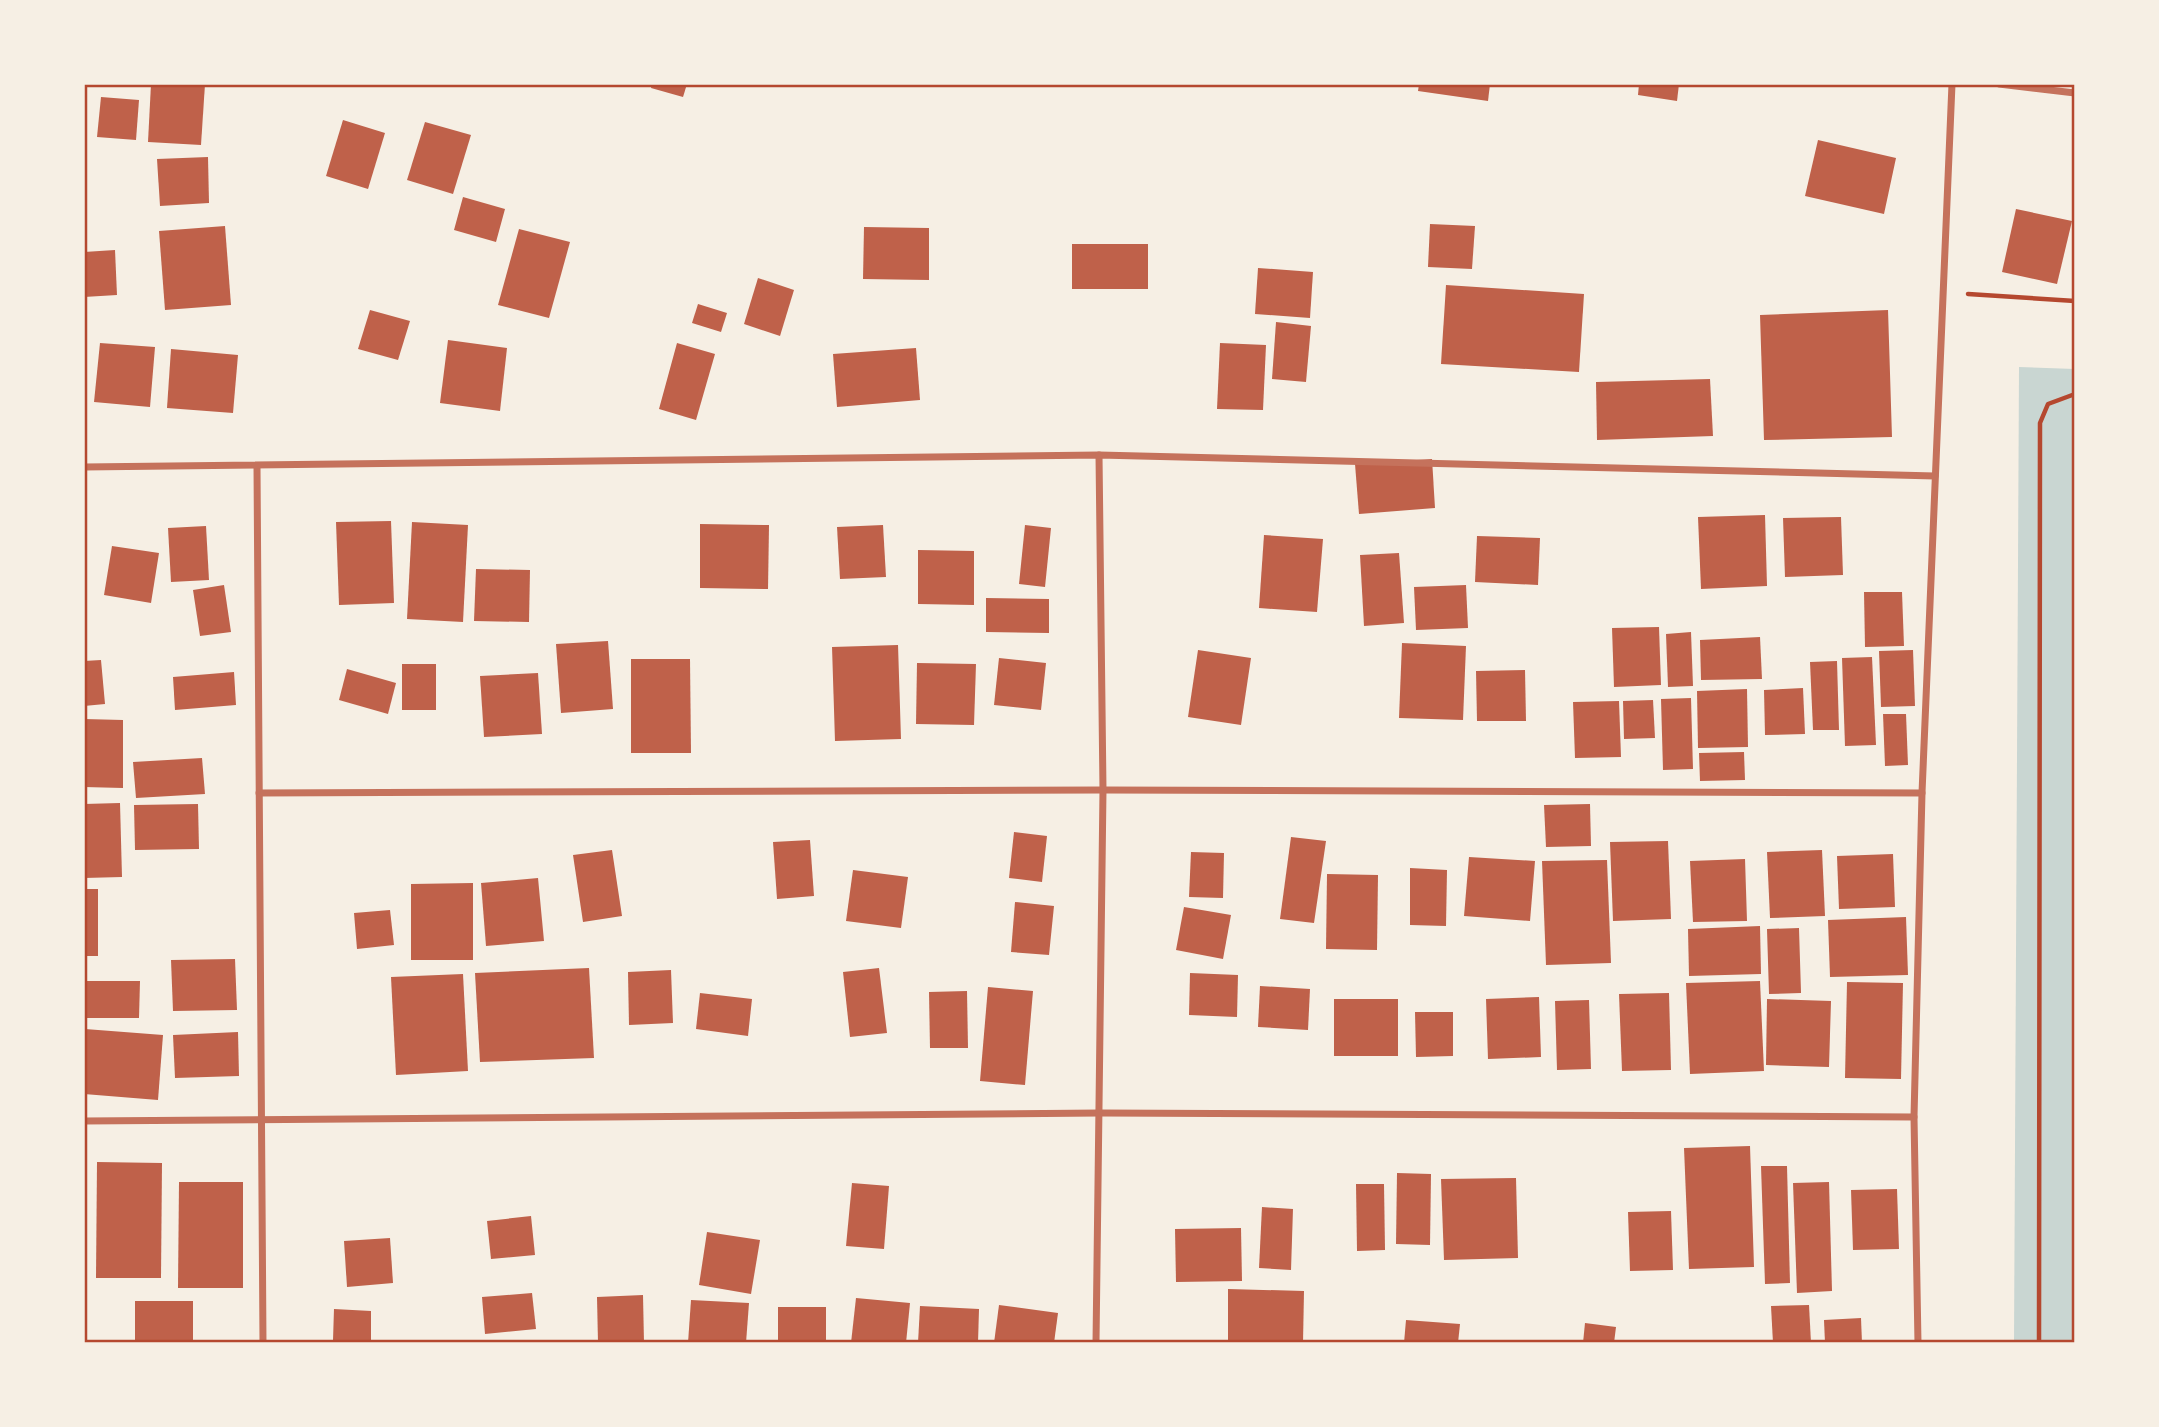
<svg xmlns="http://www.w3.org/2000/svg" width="2159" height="1427" font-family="Arial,sans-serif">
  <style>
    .water { fill: #c9d6d2 }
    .building { fill: #bf614a }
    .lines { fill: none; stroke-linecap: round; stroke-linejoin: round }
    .path { stroke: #b5482f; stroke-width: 4.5 }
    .minor { stroke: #c5725c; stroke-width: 7 }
    .neatline { fill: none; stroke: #b5482f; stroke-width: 2.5 }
  </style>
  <rect width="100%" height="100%" fill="#f6efe4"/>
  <polygon class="water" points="2019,367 2075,369 2075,1343 2014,1343"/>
  <g class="building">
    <polygon points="151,84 205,84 201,145 148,142"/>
    <polygon points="652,84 687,84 683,97 651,88"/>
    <polygon points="1419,84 1490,84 1488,101 1418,91"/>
    <polygon points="1639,84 1679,84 1677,101 1638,95"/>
    <polygon points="101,97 139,100 136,140 97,137"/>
    <polygon points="343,120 385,133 368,189 326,176"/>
    <polygon points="425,122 471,135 453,194 407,180"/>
    <polygon points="1818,140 1896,158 1884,214 1805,196"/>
    <polygon points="208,157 209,203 160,206 157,159"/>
    <polygon points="463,197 505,209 496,242 454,230"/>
    <polygon points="2016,209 2072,221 2057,284 2002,272"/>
    <polygon points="1430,224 1475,226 1472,269 1428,267"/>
    <polygon points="225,226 231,305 165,310 159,231"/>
    <polygon points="864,227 929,228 929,280 863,279"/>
    <polygon points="519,229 570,242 549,318 498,305"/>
    <rect x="1072" y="244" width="76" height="45"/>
    <polygon points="115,250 117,295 84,297 84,252"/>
    <polygon points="1258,268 1313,272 1310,318 1255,314"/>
    <polygon points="758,278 794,290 780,336 744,324"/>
    <polygon points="1446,285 1584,294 1579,372 1441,364"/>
    <polygon points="698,304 727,313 721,332 692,323"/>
    <polygon points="370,310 410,321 398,360 358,349"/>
    <polygon points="1888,310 1892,437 1764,440 1760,315"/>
    <polygon points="1276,322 1311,326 1306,382 1272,379"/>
    <polygon points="448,340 507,348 500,411 440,403"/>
    <polygon points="100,343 155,347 150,407 94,402"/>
    <polygon points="677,343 715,354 696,420 659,409"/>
    <polygon points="1220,343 1266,345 1263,410 1217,409"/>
    <polygon points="916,348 920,400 837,407 833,354"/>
    <polygon points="171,349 238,355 233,413 167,408"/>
    <polygon points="1710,379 1713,436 1597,440 1596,382"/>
    <polygon points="1432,459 1435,508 1359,514 1355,464"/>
    <polygon points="1765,515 1767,586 1701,589 1698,517"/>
    <polygon points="1841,517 1843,575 1785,577 1783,518"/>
    <polygon points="391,521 394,603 339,605 336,522"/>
    <polygon points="412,522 468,525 463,622 407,619"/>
    <polygon points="700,524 769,525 768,589 700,588"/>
    <polygon points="883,525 886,577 840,579 837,527"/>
    <polygon points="1025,525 1051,528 1045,587 1019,584"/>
    <polygon points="206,526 209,580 171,582 168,528"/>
    <polygon points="1264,535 1323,539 1317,612 1259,608"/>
    <polygon points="1477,536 1540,538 1538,585 1475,582"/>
    <polygon points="112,546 159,553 151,603 104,595"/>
    <polygon points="918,550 974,551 974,605 918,604"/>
    <polygon points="1399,553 1404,623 1364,626 1360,555"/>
    <polygon points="476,569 530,570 529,622 474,621"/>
    <polygon points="224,585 231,632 200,636 193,590"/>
    <polygon points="1466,585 1468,628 1416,630 1414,587"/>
    <polygon points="1864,592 1902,592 1904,646 1865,647"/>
    <polygon points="986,598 1049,599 1049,633 986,632"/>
    <polygon points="1659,627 1661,685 1614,687 1612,628"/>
    <polygon points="1691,632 1693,686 1668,687 1666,634"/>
    <polygon points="1760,637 1762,679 1701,680 1700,640"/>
    <polygon points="608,641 613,709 561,713 556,644"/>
    <polygon points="1402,643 1466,646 1463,720 1399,718"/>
    <polygon points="898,645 901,739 835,741 832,647"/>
    <polygon points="1198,650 1251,658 1241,725 1188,717"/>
    <polygon points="1913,650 1915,706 1881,707 1879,651"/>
    <polygon points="1872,657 1876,745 1845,746 1842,658"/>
    <polygon points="999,658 1046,663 1041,710 994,705"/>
    <polygon points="631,659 690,659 691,753 631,753"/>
    <polygon points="101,660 105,704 84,706 84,661"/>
    <polygon points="1837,661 1839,730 1813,730 1810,662"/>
    <polygon points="917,663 976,664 974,725 916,724"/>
    <rect x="402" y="664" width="34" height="46"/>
    <polygon points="347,669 396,683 388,714 339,700"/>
    <polygon points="1525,670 1526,721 1477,721 1476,671"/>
    <polygon points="234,672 236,705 175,710 173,677"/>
    <polygon points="538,673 542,734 484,737 480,676"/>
    <polygon points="1803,688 1805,734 1765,735 1764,690"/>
    <polygon points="1747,689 1748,747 1698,748 1697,691"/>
    <polygon points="1691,698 1693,769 1663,770 1661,699"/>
    <polygon points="1653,700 1655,738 1624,739 1623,701"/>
    <polygon points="1619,701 1621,757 1575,758 1573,702"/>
    <polygon points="1883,714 1906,714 1908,765 1885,766"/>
    <polygon points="84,719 123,720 123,788 84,787"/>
    <polygon points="1744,752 1745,780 1700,781 1699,753"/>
    <polygon points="202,758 205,794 136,798 133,762"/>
    <polygon points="120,803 122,877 84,878 84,804"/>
    <polygon points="198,804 199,849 135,850 134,805"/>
    <polygon points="1590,804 1591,846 1546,847 1544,805"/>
    <polygon points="1014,832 1047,836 1042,882 1009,878"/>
    <polygon points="1291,837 1326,841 1314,923 1280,919"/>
    <polygon points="810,840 814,896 777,899 773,842"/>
    <polygon points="1668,841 1671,919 1613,921 1610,842"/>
    <polygon points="612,850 622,916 583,922 573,855"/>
    <polygon points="1822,850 1825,916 1770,918 1767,852"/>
    <polygon points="1191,852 1224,853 1223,898 1189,897"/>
    <polygon points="1893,854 1895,907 1839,909 1837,856"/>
    <polygon points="1469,857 1535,861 1530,921 1464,916"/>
    <polygon points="1745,859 1747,921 1693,922 1690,861"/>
    <polygon points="1607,860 1611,963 1546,965 1542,861"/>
    <polygon points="1410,868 1447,870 1446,926 1410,925"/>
    <polygon points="853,870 908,877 901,928 846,921"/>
    <polygon points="1327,874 1378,875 1377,950 1326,949"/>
    <polygon points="538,878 544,941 486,946 481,883"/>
    <polygon points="473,883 473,960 411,960 411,884"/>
    <rect x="84" y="889" width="14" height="67"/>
    <polygon points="1015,902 1054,906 1049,955 1011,952"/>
    <polygon points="1184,907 1231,915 1223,959 1176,950"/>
    <polygon points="390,910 394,945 357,949 354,913"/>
    <polygon points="1906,917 1908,975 1830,977 1828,920"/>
    <polygon points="1760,926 1761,974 1689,976 1688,929"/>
    <polygon points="1799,928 1801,993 1769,994 1767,929"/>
    <polygon points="235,959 237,1010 173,1011 171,960"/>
    <polygon points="589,968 594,1058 480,1062 475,973"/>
    <polygon points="879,968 887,1033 850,1037 843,972"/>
    <polygon points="671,970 673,1023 629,1025 628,972"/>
    <polygon points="1190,973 1238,975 1237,1017 1189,1015"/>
    <polygon points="463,974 468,1071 396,1075 391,977"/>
    <polygon points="84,981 140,981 139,1018 84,1018"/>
    <polygon points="1760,981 1764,1071 1690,1074 1686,983"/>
    <polygon points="1847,982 1903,983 1901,1079 1845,1078"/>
    <polygon points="1260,986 1310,989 1308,1030 1258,1027"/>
    <polygon points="988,987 1033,991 1025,1085 980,1081"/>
    <polygon points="967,991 968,1048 930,1048 929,992"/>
    <polygon points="700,993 752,999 748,1036 696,1029"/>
    <polygon points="1669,993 1671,1070 1622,1071 1619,994"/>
    <polygon points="1539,997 1541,1057 1488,1059 1486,999"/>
    <rect x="1334" y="999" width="64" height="57"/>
    <polygon points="1767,999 1831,1001 1829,1067 1766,1065"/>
    <polygon points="1589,1000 1591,1069 1557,1070 1555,1001"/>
    <polygon points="1415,1012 1453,1012 1453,1056 1416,1057"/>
    <polygon points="85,1029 163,1035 158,1100 84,1094"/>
    <polygon points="238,1032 239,1076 175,1078 173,1035"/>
    <polygon points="1750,1146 1754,1267 1689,1269 1684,1148"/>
    <polygon points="97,1162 162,1163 161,1278 96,1278"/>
    <polygon points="1761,1166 1787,1166 1790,1283 1765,1284"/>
    <polygon points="1397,1173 1431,1174 1430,1245 1396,1244"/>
    <polygon points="1516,1178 1518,1258 1444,1260 1441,1179"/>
    <polygon points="179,1182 243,1182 243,1288 178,1288"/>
    <polygon points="1829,1182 1832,1291 1797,1293 1793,1183"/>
    <polygon points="852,1183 889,1186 884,1249 846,1246"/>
    <polygon points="1356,1184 1384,1184 1385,1250 1357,1251"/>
    <polygon points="1897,1189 1899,1249 1853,1250 1851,1190"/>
    <polygon points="1262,1207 1293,1209 1291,1270 1259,1268"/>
    <polygon points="1671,1211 1673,1270 1630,1271 1628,1212"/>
    <polygon points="531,1216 535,1255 491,1259 487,1221"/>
    <polygon points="1241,1228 1242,1281 1176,1282 1175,1229"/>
    <polygon points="707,1232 760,1240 751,1294 699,1285"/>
    <polygon points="390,1238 393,1283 347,1287 344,1241"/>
    <polygon points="1228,1289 1304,1291 1303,1343 1228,1343"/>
    <polygon points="532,1293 536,1329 485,1334 482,1297"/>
    <polygon points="643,1295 644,1343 598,1343 597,1297"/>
    <polygon points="856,1298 910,1303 906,1343 851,1343"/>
    <polygon points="691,1300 749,1303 746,1343 688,1343"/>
    <rect x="135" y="1301" width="58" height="42"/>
    <polygon points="999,1305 1058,1313 1054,1343 994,1343"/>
    <polygon points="1809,1305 1811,1343 1773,1343 1771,1306"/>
    <polygon points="920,1306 979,1309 978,1343 918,1343"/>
    <rect x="778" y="1307" width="48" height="36"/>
    <polygon points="334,1309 371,1311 371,1341 333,1340"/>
    <polygon points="1861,1318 1862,1343 1825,1343 1824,1320"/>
    <polygon points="1406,1320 1460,1324 1458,1343 1404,1343"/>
    <polygon points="1585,1323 1616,1327 1614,1343 1583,1343"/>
    <rect x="1654" y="1340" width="35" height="3"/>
  </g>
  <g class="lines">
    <g class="path">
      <polyline points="1968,294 2075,301"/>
      <polyline points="2039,1343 2040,423 2048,404 2075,394"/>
    </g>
    <g class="minor">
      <polyline points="1999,84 2075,93"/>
      <polyline points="257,466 263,1343"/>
      <polyline points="84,467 1099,455 1935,476"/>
      <polyline points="259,793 1103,790 1922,793"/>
      <polyline points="84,1121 1100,1113 1914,1117"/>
      <polyline points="1096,1343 1103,790 1099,455"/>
      <polyline points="1918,1343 1914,1117 1922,793 1952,84"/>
    </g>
  </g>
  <rect width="2159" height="1427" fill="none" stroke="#f6efe4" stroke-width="172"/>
  <rect x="86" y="86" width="1987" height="1255" class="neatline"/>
</svg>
